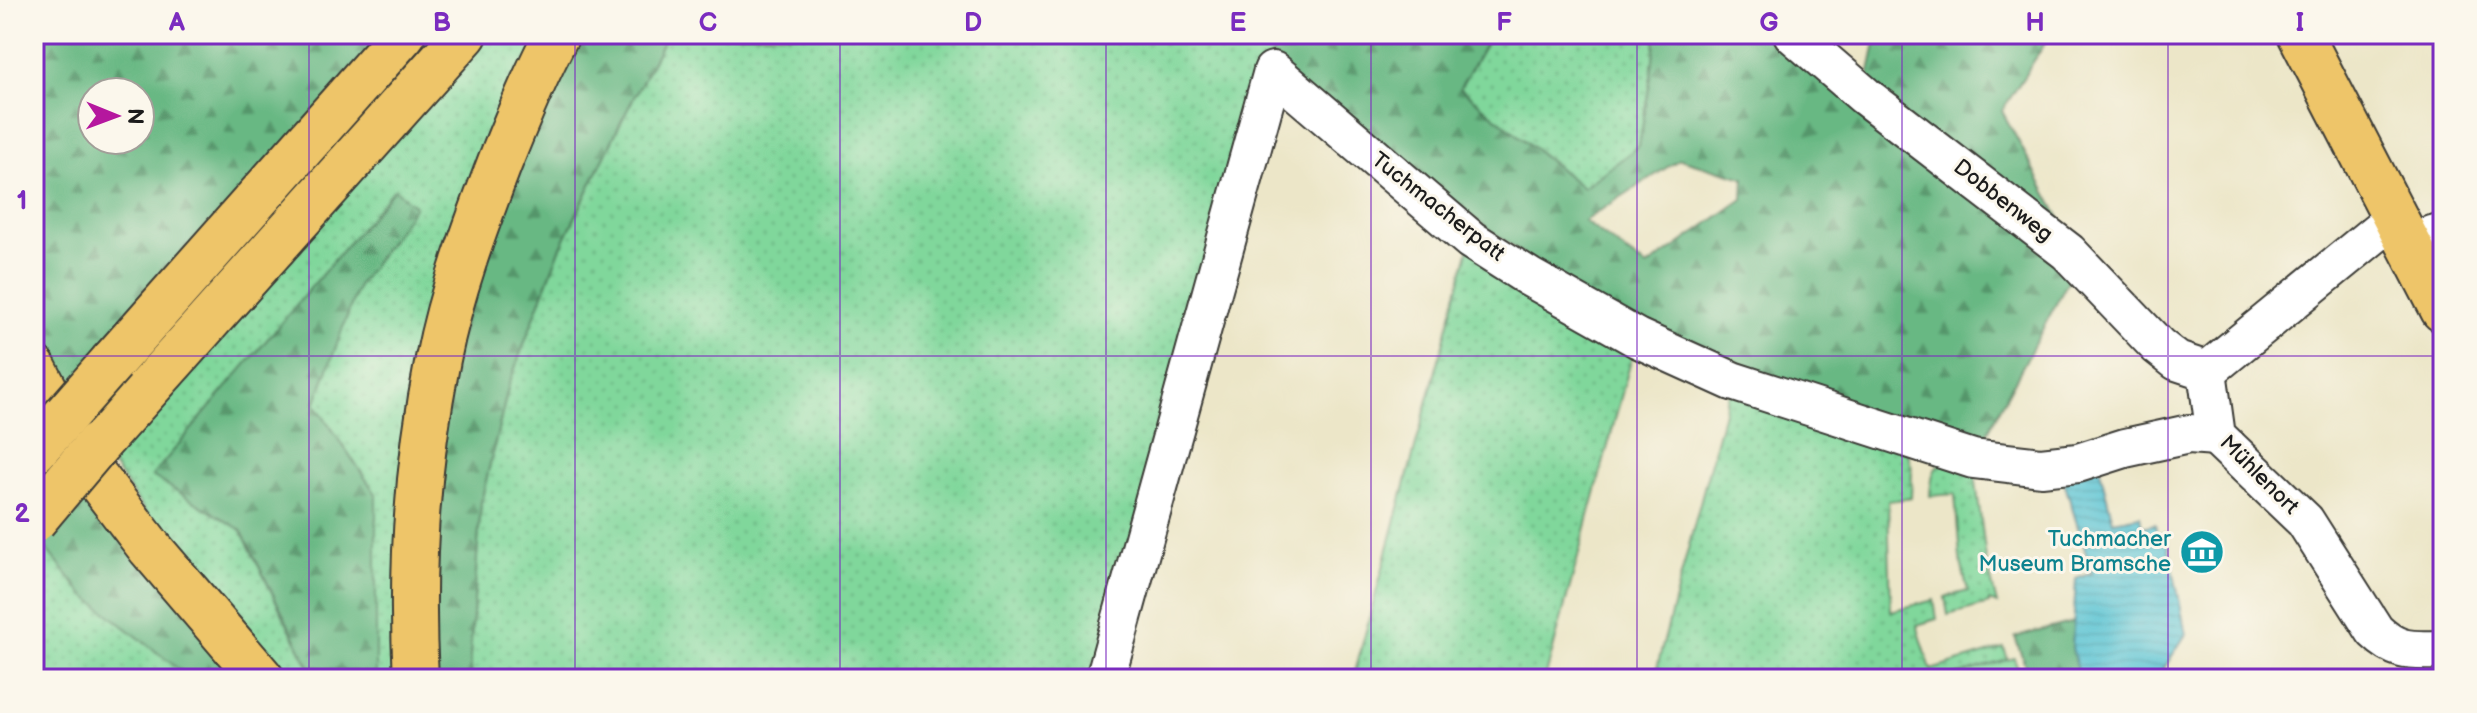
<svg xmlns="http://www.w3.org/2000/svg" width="2477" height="713" font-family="'Balsamiq Sans',sans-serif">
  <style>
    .grass { fill: url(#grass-dots); stroke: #4e7a5c; stroke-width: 2; fill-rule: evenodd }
    .forest { fill: url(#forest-firs); stroke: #426a50; stroke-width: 2; fill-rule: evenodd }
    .green { fill: #80d79b; stroke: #4e7a5c; stroke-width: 2 }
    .water { fill: url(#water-rules); stroke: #3a7078; stroke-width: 2 }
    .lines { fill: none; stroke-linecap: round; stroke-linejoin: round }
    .minor-casing { stroke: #3b3a36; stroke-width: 42 }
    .major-casing { stroke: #3b3a36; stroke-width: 48 }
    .highway-casing { stroke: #3b3a36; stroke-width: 48 }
    .minor { stroke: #fff; stroke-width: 38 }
    .major { stroke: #eec569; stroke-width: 44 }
    .highway { stroke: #eec569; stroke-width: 44 }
    .highway-bridge-casing { stroke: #3b3a36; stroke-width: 48; stroke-linecap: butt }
    .highway-bridge { stroke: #eec569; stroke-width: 44 }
    .grid { fill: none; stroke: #7b2cbf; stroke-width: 2; stroke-opacity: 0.55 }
    .labels { text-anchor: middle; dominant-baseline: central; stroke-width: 6; stroke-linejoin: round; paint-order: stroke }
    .street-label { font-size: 22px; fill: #1c1c1c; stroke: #fbf7ec }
    .culture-label { font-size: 22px; fill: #0d838f; stroke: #fbf7ec; text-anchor: end }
    .neatline { fill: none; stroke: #7b2cbf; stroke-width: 3 }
    .grid-label { font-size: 26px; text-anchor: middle; font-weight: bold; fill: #7b2cbf }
  </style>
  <defs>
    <pattern id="grass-dots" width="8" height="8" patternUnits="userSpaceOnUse" patternTransform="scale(2)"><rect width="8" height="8" fill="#80d79b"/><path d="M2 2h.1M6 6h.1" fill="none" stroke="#6eb885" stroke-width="1.8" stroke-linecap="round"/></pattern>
    <pattern id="forest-firs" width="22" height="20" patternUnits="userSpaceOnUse" patternTransform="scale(2)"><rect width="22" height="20" fill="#68b883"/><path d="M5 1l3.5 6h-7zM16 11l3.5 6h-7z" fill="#55956a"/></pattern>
    <pattern id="water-rules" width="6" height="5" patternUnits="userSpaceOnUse" patternTransform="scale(2)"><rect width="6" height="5" fill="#58c3d3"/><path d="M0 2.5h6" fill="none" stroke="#4ca7b5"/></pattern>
  </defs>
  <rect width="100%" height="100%" fill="#fbf7ec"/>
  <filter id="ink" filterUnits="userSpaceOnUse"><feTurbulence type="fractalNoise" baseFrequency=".0125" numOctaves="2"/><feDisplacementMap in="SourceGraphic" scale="16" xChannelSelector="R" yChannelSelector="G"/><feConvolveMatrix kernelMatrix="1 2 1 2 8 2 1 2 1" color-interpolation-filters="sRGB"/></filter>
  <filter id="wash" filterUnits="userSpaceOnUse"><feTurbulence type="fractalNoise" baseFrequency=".006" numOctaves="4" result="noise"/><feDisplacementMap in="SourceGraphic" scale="32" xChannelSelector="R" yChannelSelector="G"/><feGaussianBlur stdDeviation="1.8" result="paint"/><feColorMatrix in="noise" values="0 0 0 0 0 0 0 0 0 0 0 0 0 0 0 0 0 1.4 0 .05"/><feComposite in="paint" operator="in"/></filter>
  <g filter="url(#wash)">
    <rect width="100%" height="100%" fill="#ece6c8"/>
    <g class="grass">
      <path d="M465,34H557L416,679H262L98,444ZM394,190L415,206L358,286L315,404L376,494L308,666L241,530L153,476Z"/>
      <polygon points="667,34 1272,34 1273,71 1105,679 472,679 470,656 481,502 509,384 560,249 621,122"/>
      <polygon points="1491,34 1656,34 1651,76 1639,146 1583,188 1460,88"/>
      <polygon points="1471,240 1637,338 1545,679 1353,679"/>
      <polygon points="1732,381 1908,453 1912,470 1911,498 1888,501 1891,611 1934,600 1937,619 1917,625 1931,670 2004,648 2008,660 1942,679 1654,679"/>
      <path d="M1973,459L1986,559L1997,604L1989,601V604L1948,615L1945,597L1968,591L1960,558L1955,494L1930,496C1932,458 1939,463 1973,459Z"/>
      <polygon points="34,528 46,549 191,679 34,679"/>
    </g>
    <g class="forest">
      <path d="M34,34H403L60,421L262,679H191L83,594L46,549L34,528ZM92,92H140V140H92Z"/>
      <polygon points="557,34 667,34 621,122 560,249 509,384 481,502 470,656 472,679 416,679 422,455"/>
      <path d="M1272,34H1491L1460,88L1583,188L1639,146L1651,76L1656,34H1793L1865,95L1878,34H2051L2002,111L2081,257L1973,459L1637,338L1273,71ZM1680,159L1744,178L1743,199L1647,267L1584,221Z"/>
      <polygon points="394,189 415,206 358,286 315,404 376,494 376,674 309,666 241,530 152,476"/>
      <polygon points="2074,622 2072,648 2080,679 2030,679 2015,637"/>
    </g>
    <polygon class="green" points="2014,658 2021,679 1942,679 2008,660"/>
    <polygon class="water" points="2099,466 2113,521 2140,516 2142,527 2155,524 2157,534 2166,533 2186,634 2157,679 2080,679 2072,648 2076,579 2092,573 2062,475"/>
  </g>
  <g filter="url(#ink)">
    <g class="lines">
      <g class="minor-casing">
        <g id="minor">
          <polyline points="1793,34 1865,96 2068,252 2158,346 2177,361 2207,371"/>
          <polyline points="2406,242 2443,232"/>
          <path d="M2207,371L2216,436L2305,521L2375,631C2399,654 2412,650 2443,650"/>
          <polyline points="2207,371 2394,218"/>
          <polyline points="1105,679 1273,71 1471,240 1529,277 1637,338 1732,381 1973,459 2041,467 2078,463 2125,448 2189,434 2216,436"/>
        </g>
      </g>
      <g class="major-casing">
        <polyline id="major" points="2300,34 2443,310"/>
      </g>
      <g class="highway-casing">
        <g id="highway">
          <polyline points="112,362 403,34"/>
          <polyline points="34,368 81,458 150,548 262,679"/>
          <polyline points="98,444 465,34"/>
          <path d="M416,679C410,572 417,464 438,359C451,292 476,225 500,162C517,119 535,75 557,34"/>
        </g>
      </g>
      <use href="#minor" class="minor"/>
      <use href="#major" class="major"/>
      <use href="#highway" class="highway"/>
      <g class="highway-bridge-casing">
        <g id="highway-bridge">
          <polyline points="34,451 112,362"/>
          <polyline points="34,520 98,444"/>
        </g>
      </g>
      <use href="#highway-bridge" class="highway-bridge"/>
    </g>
  </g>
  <path class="grid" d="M309,34V679M575,34V679M840,34V679M1106,34V679M1371,34V679M1637,34V679M1902,34V679M2168,34V679M34,356H2443"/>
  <defs>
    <g id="museum-disc" transform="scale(2.3)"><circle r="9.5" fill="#0f9aa8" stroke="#fbf7ec"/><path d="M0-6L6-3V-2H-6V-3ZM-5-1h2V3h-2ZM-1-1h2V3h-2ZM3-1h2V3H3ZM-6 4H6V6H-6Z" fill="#fff"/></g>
  </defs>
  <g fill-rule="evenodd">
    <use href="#museum-disc" x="2202" y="552"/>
  </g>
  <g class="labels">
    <g class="street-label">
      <text transform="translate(2003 201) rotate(38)">Dobbenweg</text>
      <text transform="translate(1438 207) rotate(38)">Tuchmacherpatt</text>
      <text transform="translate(2259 475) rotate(45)">Mühlenort</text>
    </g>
    <g class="culture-label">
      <text x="2171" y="539">Tuchmacher<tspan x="2171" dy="25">Museum Bramsche</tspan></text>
    </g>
  </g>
  <rect width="2477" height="713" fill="none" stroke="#fbf7ec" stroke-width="88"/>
  <g transform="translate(116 116) rotate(91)"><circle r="38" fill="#fbf7ec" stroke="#a29f99" stroke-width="2"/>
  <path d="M0-6L14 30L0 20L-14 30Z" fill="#b5179e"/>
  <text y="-12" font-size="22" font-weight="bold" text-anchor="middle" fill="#1c1c1c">N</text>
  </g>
  <rect x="44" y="44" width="2389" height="625" class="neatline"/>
  <g class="grid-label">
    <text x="177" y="31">A</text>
    <text x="442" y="31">B</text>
    <text x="708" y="31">C</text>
    <text x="973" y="31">D</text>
    <text x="1238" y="31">E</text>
    <text x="1504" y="31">F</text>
    <text x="1769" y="31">G</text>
    <text x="2035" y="31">H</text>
    <text x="2300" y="31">I</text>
    <text x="22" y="209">1</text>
    <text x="22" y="522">2</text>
  </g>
</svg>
